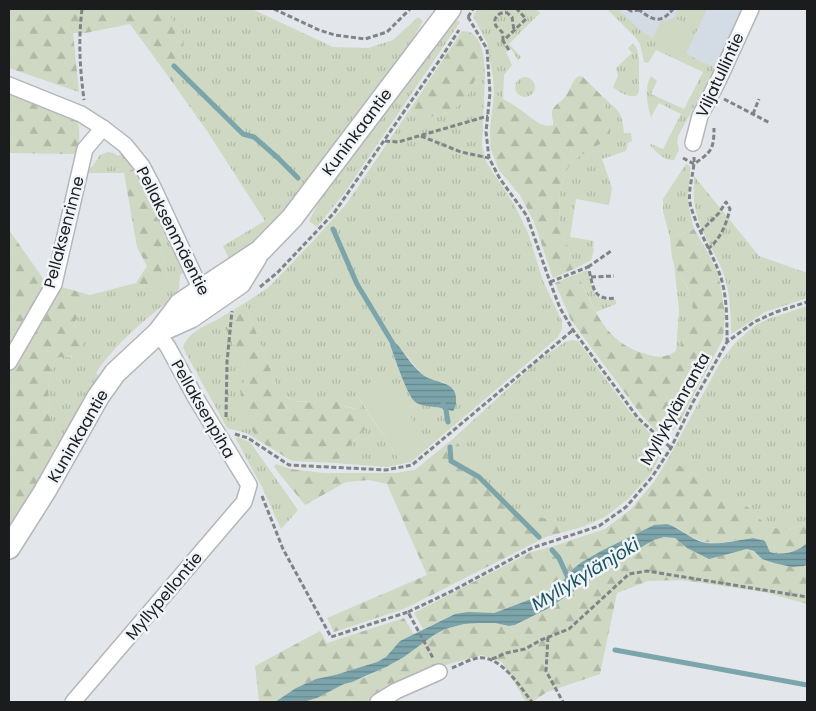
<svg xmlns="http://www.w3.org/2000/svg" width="816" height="711" font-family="Poppins,sans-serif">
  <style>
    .built { fill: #d3dbe5 }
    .grass { fill: url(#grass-tufts); fill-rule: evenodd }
    .forest { fill: url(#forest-firs) }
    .garden { fill: #ced8c2 }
    .water { fill: url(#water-rules) }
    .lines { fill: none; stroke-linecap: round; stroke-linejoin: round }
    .stream { stroke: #7ca5ab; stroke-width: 5 }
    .minor-casing { stroke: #b3b6ba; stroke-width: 18 }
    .secondary-casing { stroke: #b3b6ba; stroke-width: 24 }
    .path { stroke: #818386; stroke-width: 3; stroke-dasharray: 5 2.5; stroke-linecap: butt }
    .minor { stroke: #fff; stroke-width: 15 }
    .secondary { stroke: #fff; stroke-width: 21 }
    .labels { text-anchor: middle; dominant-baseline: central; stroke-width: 5; stroke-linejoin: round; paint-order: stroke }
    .street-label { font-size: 16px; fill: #1b1c1d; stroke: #f1f4f8 }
    .water-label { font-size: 18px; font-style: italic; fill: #19545c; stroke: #f1f4f8 }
  </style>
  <defs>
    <pattern id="grass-tufts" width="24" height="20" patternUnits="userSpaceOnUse" patternTransform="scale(1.25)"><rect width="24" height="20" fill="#ced8c2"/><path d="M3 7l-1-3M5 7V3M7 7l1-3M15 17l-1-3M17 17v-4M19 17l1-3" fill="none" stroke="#b0b9a6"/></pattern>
    <pattern id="forest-firs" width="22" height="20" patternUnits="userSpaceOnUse" patternTransform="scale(1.25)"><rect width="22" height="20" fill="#ced8c2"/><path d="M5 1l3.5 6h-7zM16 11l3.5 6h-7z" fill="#b0b9a6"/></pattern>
    <pattern id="water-rules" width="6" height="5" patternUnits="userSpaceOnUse" patternTransform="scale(1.25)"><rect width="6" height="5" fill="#7ca5ab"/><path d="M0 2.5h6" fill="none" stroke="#65868b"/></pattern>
  </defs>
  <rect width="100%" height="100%" fill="#e3e6eb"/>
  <polygon class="built" points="610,9 744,9 713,74 636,35"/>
  <g class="grass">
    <polygon points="166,9 252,9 333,47 368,48 393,40 418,17 423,21 407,50 283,215 231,263 223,246 265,221 207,131 173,83 180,73"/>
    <polygon points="477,9 536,9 540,13 509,44 521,57 518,60 511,49 506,52 512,65 504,75 503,99 494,94 493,78 487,43 473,16"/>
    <path d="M607,9H618L641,31L653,38L694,27L674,18L678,9H707L686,54L713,67L715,61L719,62L678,136L677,143L679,150L674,160C664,161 657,152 650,146L651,144L663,149L681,114L659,103L651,117C647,105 644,87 651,76L657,81L651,94L684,109L703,72L656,50L648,63L644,62L640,44L635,37Z"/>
    <polygon points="452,17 460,22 343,195 317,227 309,221 322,196 332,181"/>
    <path d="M633,43L637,49L639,61V92L636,96C628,97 620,93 613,87L618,76L616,68L632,53L628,48Z"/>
    <path d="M485,74L482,146L486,162L514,204L528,233L543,281L562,321V329L558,337L411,462L387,467L335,463L373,420L399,459L426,441L355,392L365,408L358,409L347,407L328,399L312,402L293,401L281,393L276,384L245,303L269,287L313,241L347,203L409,111L425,117L438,116L453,110L467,96L476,78ZM397,344L421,373L428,379L445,383L422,405L415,402L409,394Z"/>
    <circle cx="525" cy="87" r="10"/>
    <path d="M602,96C618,111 622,110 624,133H631L632,141L628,143L626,151L602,159L612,188L609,205L576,199L570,237L594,241L593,248L594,249L591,260L576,268L566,242L561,235L559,228L560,190L566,172L573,160L598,145L607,141L610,124Z"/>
    <polygon points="108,152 113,153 118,156 123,153 136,168 124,173 85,173 87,167 92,167 100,155"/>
    <path d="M686,164L690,166C691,174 689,182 688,190C687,203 691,216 694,229L670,238L663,211V199Z"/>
    <path d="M694,176L759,256L807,273V298L765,312L733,333H731C731,313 730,294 724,275C716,252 699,232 695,207C693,197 694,187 694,176Z"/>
    <path d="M169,233L184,272L180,275L179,289L174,296C147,319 116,342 96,373L99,376L61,450L54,440L50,415L48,388L52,364L59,357H72L81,335L74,324L90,295L136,283C152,295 155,293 167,279L166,267L163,257L161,246L164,235Z"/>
    <path d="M674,264C685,281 701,309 692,330C688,338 681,345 676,352L679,309Z"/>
    <polygon points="587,270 595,295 603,300 616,300 616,304 596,312 577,274"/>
    <polygon points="807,306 807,523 785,530 767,526 749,508 720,489 668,459 721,361 736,342 756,325 768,319"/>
    <path d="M220,318L249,373L240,390L243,414L258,440L246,433L227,428L183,348C187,332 206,326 220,318Z"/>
    <polygon points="572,340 578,341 629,411 662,446 663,450 662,454 649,476 628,499 605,517 582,527 506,509 454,438 539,360 565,342"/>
    <polygon points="237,437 250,442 298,510 281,529 262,487 236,439"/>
  </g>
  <g class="forest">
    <polygon points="9,9 166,9 184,40 180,73 173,83 130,24 85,33 73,33 79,92 9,68"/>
    <path d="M462,31C463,31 470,32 470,32C484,40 484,61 485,74L476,78L467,96L453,110L438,116L425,117L409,111Z"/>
    <path d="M579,76L583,77L602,96L610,124V134L607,141L598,145L573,160L566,172L560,190L559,228L562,235L566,242L576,268L553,278L534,222L520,195L499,170L491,150L490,129L494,94C502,98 510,103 518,108C528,114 540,129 553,125C554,120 550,114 553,109C556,104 562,101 565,97C571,90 571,81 579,76Z"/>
    <path d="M9,91L77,120C81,132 79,142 77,154L9,153Z"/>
    <path d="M136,168L169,233L164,235L161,246L163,257L166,267L167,279C155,293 152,295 136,283L147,266L137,247L124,173Z"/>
    <path d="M694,229L708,253L717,271L721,287L725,315L723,339L677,427L669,433H661L655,430L639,412L571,320L555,283L577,274C595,309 604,343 646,354C655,357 662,358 671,354C680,350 693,330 694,320C695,308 691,295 686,284C683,277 677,271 674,264C671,256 671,246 670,238Z"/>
    <polygon points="9,230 47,284 9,350"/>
    <path d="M58,286L90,295L74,324L81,335L84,343C77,357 74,357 59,357L52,364L48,388L50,415L54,440L61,450L12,531L9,528V371Z"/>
    <path d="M245,303L276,384C285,400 294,403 312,402C317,402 322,399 327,399C334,399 340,404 346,407C352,409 359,409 365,408L373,420L335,463L292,461L258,440L243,415L240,390L249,373L220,318Z"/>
    <polygon points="454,438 506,509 582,527 546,537 404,609 334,632 327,618 427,575 387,484 369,480 346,482 305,505 274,467 276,464 291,469 323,473 396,473 415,470"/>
    <path d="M668,459L720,489L749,508L767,526L785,530L807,523V543C797,552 784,556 770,552L765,541L753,538L718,543L704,542L690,536L676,527L654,525L603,550L573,569L564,580L551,590L526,601L494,613L455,614L423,629L414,613L531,552L554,546L605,529L630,510L654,482Z"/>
    <polygon points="664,537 675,538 687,548 728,553 747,549 754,551 762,559 804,566 807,565 807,604 764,592 682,580 648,581 617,593 600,674 547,692 532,702 526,702 502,662 482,655 442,666 377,696 368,702 303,702 317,698 344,684 366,677 404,657 434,635 445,629 464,624 480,623 495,623 509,626 516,625 549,608 620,559 654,540"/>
    <polygon points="404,618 414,634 400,641 386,657 377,662 335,675 316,679 296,688 275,702 259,702 255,666 320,631 327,643"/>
  </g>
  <g class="garden">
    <polygon points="674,18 695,26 683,52 653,38 661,21"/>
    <polygon points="383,374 426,441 399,459 355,392"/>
  </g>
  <g class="water">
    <path d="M392,342L397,344C405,354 412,366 422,374C433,384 457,380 456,400C456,405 456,407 453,411C448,410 446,409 441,408C433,406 422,407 415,402C407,395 394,356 390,344Z"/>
    <path d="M667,524C680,528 689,538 702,542C715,546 739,540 753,538L765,541L770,552C784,556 797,552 807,543V565L804,566L792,567L774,563L762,559L754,551L747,549L709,559L687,548L675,538L664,537L654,540L620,559L549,608L515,625L509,626L495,623H480L464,624L445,629L434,635L404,657L386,667L352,682L344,684L317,698L303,702H275L296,688L316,679L335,675L377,662L386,657L400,641L455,614L468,612L494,613L526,601L551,590L564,580L573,569L582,562L603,550L654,525Z"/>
  </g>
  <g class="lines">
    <g class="stream">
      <polyline points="174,66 243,134 254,137 278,158 298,178"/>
      <polyline points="333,229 357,284 395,347"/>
      <polyline points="443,404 446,410 448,422"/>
      <polyline points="450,447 451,461 479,477 539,537"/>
      <polyline points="552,550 559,558 570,582"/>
      <polyline points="615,650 807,685"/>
    </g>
    <g class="minor-casing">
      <g id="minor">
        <polyline points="9,85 81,114 103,128 125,145 142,166 152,185 201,290 206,299"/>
        <polyline points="693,143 700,116 719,79 751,9"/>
        <polyline points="9,362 54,284 85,149 103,128"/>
        <polyline points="73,702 244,502 249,485 194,395 168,347 158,333"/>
        <polyline points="378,702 396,691 439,672"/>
      </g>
    </g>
    <g class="secondary-casing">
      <g id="secondary">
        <polyline points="162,330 191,317 240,283 256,257"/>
        <polyline points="9,548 45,491 98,397 115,373 158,333 180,304 260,251 292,218 450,9"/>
      </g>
    </g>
    <g class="path">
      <path d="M82,9C78,42 80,68 84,100"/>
      <polyline points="274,9 319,30 335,35 365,39 387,32 410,9"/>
      <polyline points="628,9 631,11 640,10"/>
      <path d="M638,9C652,20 660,25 673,9"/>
      <polyline points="506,12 512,17 514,30"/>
      <polyline points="468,17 473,9"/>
      <polyline points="468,17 487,49 490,93 486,132 489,158 500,179 527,216 550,282 560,308 573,330 638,418 671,448"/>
      <path d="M503,41C503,39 503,34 502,32C501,31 497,27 496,26C492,18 498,13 506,12"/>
      <polyline points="509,50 503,41 526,19 517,9"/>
      <polyline points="724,99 770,123"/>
      <polyline points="753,114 759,99"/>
      <polyline points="421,136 461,152 489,158"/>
      <polyline points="385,141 398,142 488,116"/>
      <path d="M694,157C695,173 686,191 691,207C698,231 712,252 720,275C727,294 727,321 727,341"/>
      <path d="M683,158L694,164C711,152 714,150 714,128"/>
      <path d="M700,232L719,213L726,202L730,209C726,225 721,238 708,249"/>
      <polyline points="588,267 611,251"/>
      <polyline points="591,277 614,276"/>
      <path d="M550,282L588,267C594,286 591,301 616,298"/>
      <polyline points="260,287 278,272 334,213 441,58 459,30"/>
      <polyline points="226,417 227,362 232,311"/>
      <polyline points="235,434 248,438 289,465 386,470 412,465 573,330"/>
      <polyline points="262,496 283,549 331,637 408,612 433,658"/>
      <polyline points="408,612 454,590 532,548 599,526 626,507 652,477 671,448 693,402 727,342 754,322 776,312 807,302"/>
      <polyline points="548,637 546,671 563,702"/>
      <polyline points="492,659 506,653 525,649 541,640 569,629 629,574 647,571 807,597"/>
      <path d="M452,668C460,665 470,659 478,658C501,655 520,687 532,702"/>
    </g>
    <use href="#minor" class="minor"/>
    <use href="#secondary" class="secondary"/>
  </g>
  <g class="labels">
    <g class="street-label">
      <text transform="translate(720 75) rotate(-65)">Viljatullintie</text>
      <text transform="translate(357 132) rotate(-53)">Kuninkaantie</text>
      <text transform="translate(173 231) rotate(63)">Pellaksenmäentie</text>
      <text transform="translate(64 232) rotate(-75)">Pellaksenrinne</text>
      <text transform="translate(203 409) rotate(60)">Pellaksenpiha</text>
      <text transform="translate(675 409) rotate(-61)">Myllykylänranta</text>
      <text transform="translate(78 436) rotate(-60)">Kuninkaantie</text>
      <text transform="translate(164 596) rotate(-50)">Myllypellontie</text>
    </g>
    <g class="water-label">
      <text transform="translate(585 574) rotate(-31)">Myllykylänjoki</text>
    </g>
  </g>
  <rect width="816" height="711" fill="none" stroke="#1b1c1d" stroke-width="20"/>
</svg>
